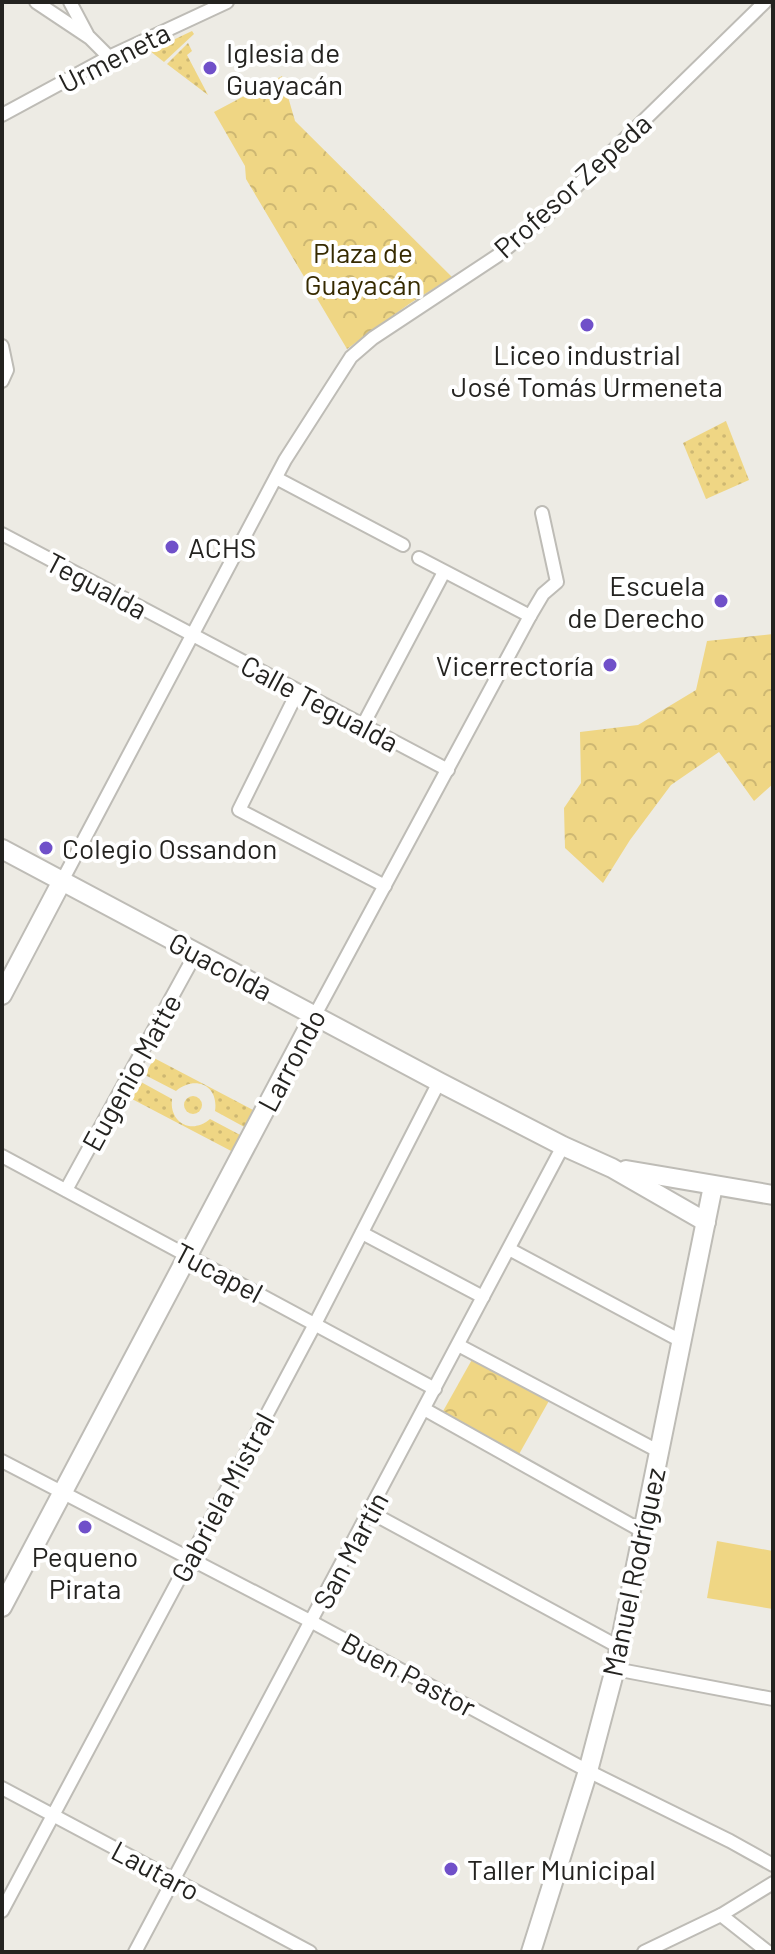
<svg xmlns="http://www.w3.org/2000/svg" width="775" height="1954" font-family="Barlow,sans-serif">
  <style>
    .grass { fill: url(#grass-dots) }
    .forest { fill: url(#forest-crowns) }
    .pitch { fill: #efd684 }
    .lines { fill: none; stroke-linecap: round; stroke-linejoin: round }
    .street-casing { stroke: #bebcb6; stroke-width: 16 }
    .secondary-casing { stroke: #bebcb6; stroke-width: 22 }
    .street { stroke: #fff; stroke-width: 12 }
    .secondary { stroke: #fff; stroke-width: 18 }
    .poi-dot { fill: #7050c9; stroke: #fff; stroke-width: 3 }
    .labels { text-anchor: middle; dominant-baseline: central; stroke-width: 8; stroke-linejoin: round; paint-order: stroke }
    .poi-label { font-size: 28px; fill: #242320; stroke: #fff; text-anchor: start }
    .street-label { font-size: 28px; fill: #242320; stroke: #fff }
    .park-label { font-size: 28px; fill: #362a00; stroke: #fff }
  </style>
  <defs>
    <pattern id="grass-dots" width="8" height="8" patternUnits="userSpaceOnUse" patternTransform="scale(2)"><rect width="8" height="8" fill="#efd684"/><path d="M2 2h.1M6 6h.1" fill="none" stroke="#cdb772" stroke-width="1.8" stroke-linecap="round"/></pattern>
    <pattern id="forest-crowns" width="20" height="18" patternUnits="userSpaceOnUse" patternTransform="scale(2)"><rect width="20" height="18" fill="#efd684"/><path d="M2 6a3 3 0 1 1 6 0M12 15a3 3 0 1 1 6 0" fill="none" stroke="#cdb772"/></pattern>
  </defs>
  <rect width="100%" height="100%" fill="#edebe4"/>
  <g class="grass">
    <polygon points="192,31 194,34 164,62 150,51"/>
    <polygon points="188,43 192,51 187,55 208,95 167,64"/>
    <polygon points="726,421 749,480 706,499 683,443"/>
    <path d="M154,1058L257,1112L248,1129L215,1111C219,1085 195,1075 176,1091L145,1075Z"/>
    <path d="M141,1082L172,1099C169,1123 192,1135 210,1119L244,1137L235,1153L132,1099Z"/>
    <circle cx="193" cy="1105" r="9"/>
  </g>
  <g class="forest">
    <polygon points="282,76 295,121 452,277 409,304 347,349 246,179 245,166 214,112"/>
    <polygon points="773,634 773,784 754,801 719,752 671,785 630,840 603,883 565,848 564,808 581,783 580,732 638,725 696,690 707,641"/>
    <polygon points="474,1356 550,1399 518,1456 442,1413"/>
  </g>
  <polygon class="pitch" points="717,1541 773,1551 773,1609 707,1598"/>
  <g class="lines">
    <g class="street-casing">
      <g id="street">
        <polyline points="36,2 90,38 109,57"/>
        <polyline points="70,2 87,34"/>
        <polyline points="2,115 109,57 227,2"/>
        <polyline points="2,346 7,370 2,381"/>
        <polyline points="276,478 403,545"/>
        <polyline points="2,534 448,770"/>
        <polyline points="419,558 530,616"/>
        <polyline points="298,691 239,810 385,886"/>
        <polyline points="363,725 444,572"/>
        <polyline points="62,881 285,460 351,357 373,338 497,256 543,219 765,2"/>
        <polyline points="315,1015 530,616 543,594 557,582 542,513"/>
        <polyline points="2,1156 435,1389"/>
        <polyline points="66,1190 196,953"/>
        <polyline points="362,1233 483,1297"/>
        <polyline points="509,1249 681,1341"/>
        <polyline points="458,1345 658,1451"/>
        <polyline points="424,1409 642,1531"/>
        <polyline points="2,1461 312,1622 588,1771 730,1841 773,1865"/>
        <polyline points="370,1512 619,1647"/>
        <polyline points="615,1669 773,1699"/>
        <polyline points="2,1788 310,1952"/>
        <polyline points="2,1911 315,1324 439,1082"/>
        <polyline points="721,1915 768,1952"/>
        <polyline points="135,1952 563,1146"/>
        <polyline points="644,1952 721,1915 773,1883"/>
      </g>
    </g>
    <g class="secondary-casing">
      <g id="secondary">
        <polyline points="2,849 439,1082 563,1146 612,1168 706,1222"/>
        <polyline points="2,995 62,881"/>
        <polyline points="626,1170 773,1195"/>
        <polyline points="2,1607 315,1015"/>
        <polyline points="531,1952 588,1771 615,1669 713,1186"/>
      </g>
    </g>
    <use href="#street" class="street"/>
    <use href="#secondary" class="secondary"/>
  </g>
  <g class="poi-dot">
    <circle cx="210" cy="68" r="8"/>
    <circle cx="587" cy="325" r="8"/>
    <circle cx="172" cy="547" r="8"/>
    <circle cx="721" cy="601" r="8"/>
    <circle cx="610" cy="665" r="8"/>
    <circle cx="46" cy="848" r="8"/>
    <circle cx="85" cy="1527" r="8"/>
    <circle cx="451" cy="1869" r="8"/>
  </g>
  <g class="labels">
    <g class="poi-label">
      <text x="226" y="52">Iglesia de<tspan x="226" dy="32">Guayacán</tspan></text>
      <text x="587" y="354" text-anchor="middle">Liceo industrial<tspan x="587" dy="32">José Tomás Urmeneta</tspan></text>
      <text x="188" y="547">ACHS</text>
      <text x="705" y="585" text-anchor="end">Escuela<tspan x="705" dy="32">de Derecho</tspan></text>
      <text x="594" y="665" text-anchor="end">Vicerrectoría</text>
      <text x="62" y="848">Colegio Ossandon</text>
      <text x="85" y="1556" text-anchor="middle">Pequeno<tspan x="85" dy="32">Pirata</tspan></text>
      <text x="467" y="1869">Taller Municipal</text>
    </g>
    <g class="street-label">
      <text transform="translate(114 57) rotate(-27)">Urmeneta</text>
      <text transform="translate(572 185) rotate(-42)">Profesor Zepeda</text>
      <text transform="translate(97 585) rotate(28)">Tegualda</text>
      <text transform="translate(320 703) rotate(28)">Calle Tegualda</text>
      <text transform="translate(221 966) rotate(28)">Guacolda</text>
      <text transform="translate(291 1060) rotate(-62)">Larrondo</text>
      <text transform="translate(131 1072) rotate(-61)">Eugenio Matte</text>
      <text transform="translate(219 1272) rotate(28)">Tucapel</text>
      <text transform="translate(222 1497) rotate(-62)">Gabriela Mistral</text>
      <text transform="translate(350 1550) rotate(-62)">San Martín</text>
      <text transform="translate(633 1572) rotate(-78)">Manuel Rodríguez</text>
      <text transform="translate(409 1674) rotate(28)">Buen Pastor</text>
      <text transform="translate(156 1870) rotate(28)">Lautaro</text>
    </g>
    <g class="park-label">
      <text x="363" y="252">Plaza de<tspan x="363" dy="32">Guayacán</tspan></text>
    </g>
  </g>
  <rect width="775" height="1954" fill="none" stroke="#242320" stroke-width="8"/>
</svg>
